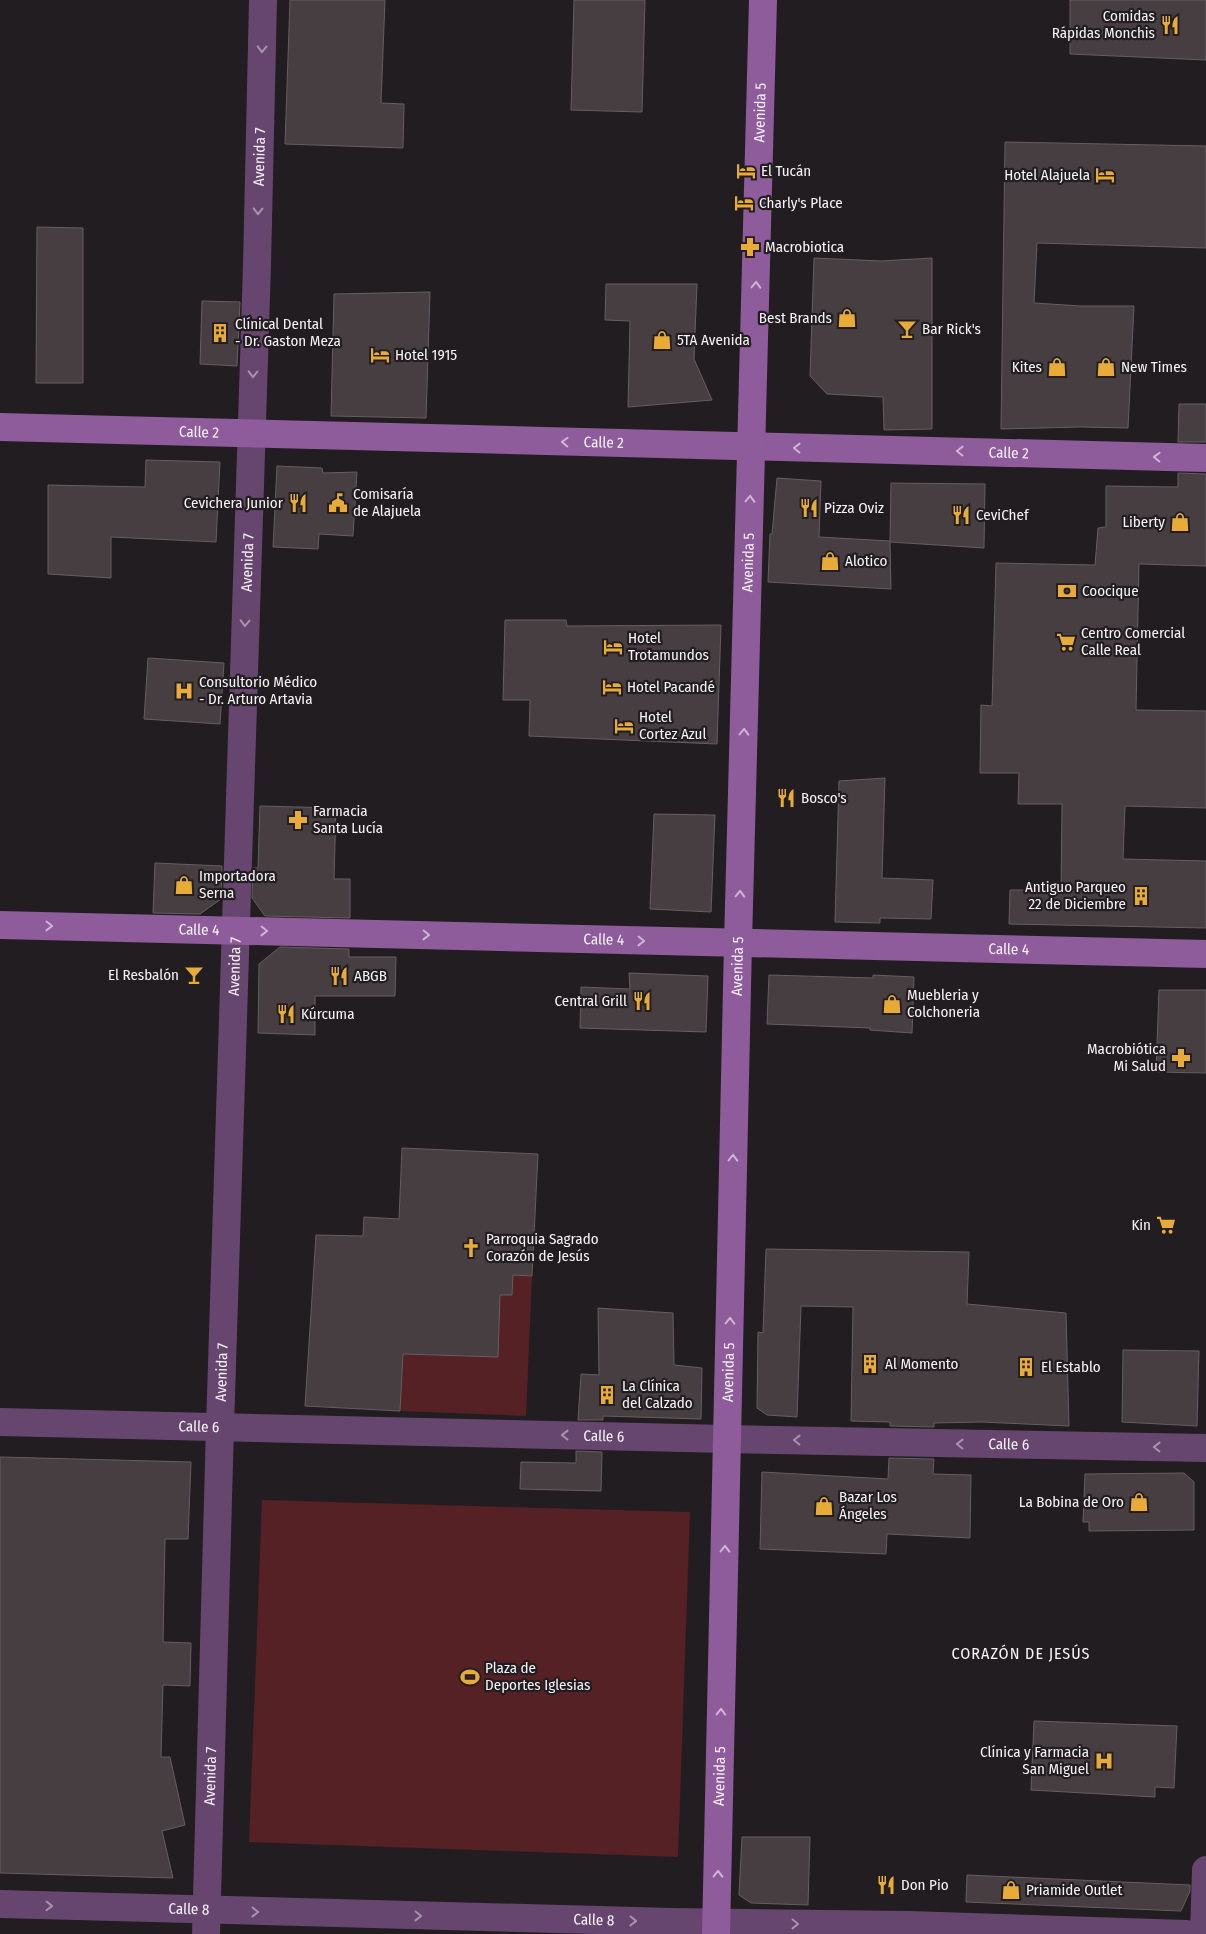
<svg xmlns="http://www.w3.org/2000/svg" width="1206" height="1934" font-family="'Fira Sans Condensed',sans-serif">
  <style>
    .green { fill: #552124 }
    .building { fill: #463e40; stroke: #665e61 }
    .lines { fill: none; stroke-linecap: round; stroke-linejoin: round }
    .street { stroke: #66466e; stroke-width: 28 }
    .secondary { stroke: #8e5b9b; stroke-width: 28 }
    .oneway { stroke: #a793ab }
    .oneway2 { stroke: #ccb6d1 }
    .labels { text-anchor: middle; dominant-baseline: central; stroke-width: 4.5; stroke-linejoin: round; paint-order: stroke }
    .poi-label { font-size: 15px; fill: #f6f2f5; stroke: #221d20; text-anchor: start }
    .street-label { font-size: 15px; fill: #f6f2f5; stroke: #221d20 }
    .neighbourhood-label { font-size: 16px; letter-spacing: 1px; fill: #f6f2f5; stroke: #221d20 }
  </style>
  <rect width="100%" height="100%" fill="#221d20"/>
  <g class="green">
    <polygon points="513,1275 532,1276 526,1416 400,1411 406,1301 422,1354 497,1357 500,1295 512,1295"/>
    <polygon points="262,1500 690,1512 678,1857 249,1842"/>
  </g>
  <g class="building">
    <polygon points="290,0 385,0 381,103 404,104 403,148 285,144"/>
    <polygon points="574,0 645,0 642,112 571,110"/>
    <polygon points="1070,0 1206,0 1206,60 1070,54"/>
    <polygon points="1005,142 1206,146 1206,248 1037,243 1034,303 1081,306 1134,306 1128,428 1081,427 1001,429"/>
    <polygon points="37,227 83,228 83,383 36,383"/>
    <polygon points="814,258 881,261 932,258 932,429 884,430 883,397 827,394 810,376"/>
    <polygon points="606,284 697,284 694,359 712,400 628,407 630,321 605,320"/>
    <polygon points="430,292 426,418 331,416 334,294"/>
    <polygon points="202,301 240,302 237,366 200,364"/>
    <polygon points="1179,404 1206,404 1206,442 1178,442"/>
    <polygon points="146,460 220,462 216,542 111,537 111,578 48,574 48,485 145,487"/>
    <polygon points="277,466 322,468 323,473 357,472 353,536 319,534 318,549 273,547"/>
    <polygon points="1178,473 1206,474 1206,566 1139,564 1136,710 1206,711 1206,808 1125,806 1123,859 1206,861 1206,928 1009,924 1010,890 1061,890 1062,804 1018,804 1019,773 980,773 981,705 992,706 996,563 1095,565 1098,528 1106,527 1106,486 1178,487"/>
    <polygon points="777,478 821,481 819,537 890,541 891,483 985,484 984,548 890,542 891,589 768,582 770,534 772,534"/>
    <polygon points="505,620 566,620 567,626 721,625 717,744 529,736 530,700 503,700"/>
    <polygon points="148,658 224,663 220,724 144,719"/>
    <polygon points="885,778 882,878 933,880 931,919 880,918 880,923 835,922 839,781"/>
    <polygon points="260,806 336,808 334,879 350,879 350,918 265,916 252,898 253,868 258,868"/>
    <polygon points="654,814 715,815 711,912 650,909"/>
    <polygon points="155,863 222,866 221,899 200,914 153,913"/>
    <polygon points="280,947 349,949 349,957 396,957 395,996 315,996 315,1035 258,1033 259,964"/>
    <polygon points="629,973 708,976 706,1032 580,1028 581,987 630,989"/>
    <polygon points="769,975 873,978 873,975 914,977 912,1033 870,1030 870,1028 767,1024"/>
    <polygon points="1159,990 1206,990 1206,1073 1156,1072"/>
    <polygon points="402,1148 538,1154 532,1276 513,1275 512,1295 500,1295 498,1357 403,1354 400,1411 305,1406 316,1235 363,1236 364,1217 399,1219"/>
    <polygon points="766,1249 969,1252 967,1304 1066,1313 1069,1426 982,1422 934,1423 934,1427 890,1426 890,1422 851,1421 853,1307 801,1306 797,1417 767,1415 757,1408 758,1332 763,1333"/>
    <polygon points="598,1308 673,1313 674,1365 702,1368 701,1419 603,1416 603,1420 578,1420 581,1374 599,1375"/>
    <polygon points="1123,1350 1199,1351 1197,1426 1122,1422"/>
    <polygon points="576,1451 602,1452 601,1491 520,1489 521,1462 576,1463"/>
    <polygon points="0,1457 191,1462 188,1539 165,1539 163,1642 191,1643 190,1686 163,1685 161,1757 170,1757 185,1825 162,1831 173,1878 0,1873"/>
    <polygon points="889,1458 934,1459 933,1474 971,1475 970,1538 887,1534 886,1554 760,1549 762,1472 888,1479"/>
    <polygon points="1184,1473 1194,1482 1194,1530 1089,1531 1089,1522 1083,1522 1085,1474"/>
    <polygon points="1034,1721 1177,1726 1174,1788 1155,1787 1155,1797 1031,1790"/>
    <polygon points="742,1837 810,1837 808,1905 751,1903 739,1895"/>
    <polygon points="967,1875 1190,1885 1190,1891 1181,1911 966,1902"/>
  </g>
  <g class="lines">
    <g class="street">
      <path id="s1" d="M0,1422L727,1439L1206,1448"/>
      <path id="s2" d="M0,1904L671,1922L909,1925L1186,1934"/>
      <path id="s3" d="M206,1934L220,1427L257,265L263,0"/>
      <polyline points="1204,1934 1206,1870"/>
    </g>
    <g class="secondary">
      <path id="s4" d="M0,427L1206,458"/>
      <path id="s5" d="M0,925L1206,954"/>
      <path id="s6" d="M716,1934L738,943L763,0"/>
    </g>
  </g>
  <defs><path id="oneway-chevron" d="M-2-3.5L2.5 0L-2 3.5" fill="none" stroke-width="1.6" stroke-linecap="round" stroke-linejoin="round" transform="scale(1.25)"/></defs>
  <g class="oneway">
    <use href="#oneway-chevron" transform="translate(262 49) rotate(91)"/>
    <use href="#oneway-chevron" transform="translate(258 211) rotate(91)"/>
    <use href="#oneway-chevron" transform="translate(253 374) rotate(92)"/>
    <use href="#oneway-chevron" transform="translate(245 623) rotate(92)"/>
    <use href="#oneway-chevron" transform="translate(565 1435) rotate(-179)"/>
    <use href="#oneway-chevron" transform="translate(797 1440) rotate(-179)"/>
    <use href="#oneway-chevron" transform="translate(960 1444) rotate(-179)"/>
    <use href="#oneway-chevron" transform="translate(1157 1447) rotate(-179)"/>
    <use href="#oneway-chevron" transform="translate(49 1906) rotate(2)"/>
    <use href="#oneway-chevron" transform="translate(255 1912) rotate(1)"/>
    <use href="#oneway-chevron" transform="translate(418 1916) rotate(1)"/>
    <use href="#oneway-chevron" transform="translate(633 1921) rotate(1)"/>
    <use href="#oneway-chevron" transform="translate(795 1924) rotate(1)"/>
  </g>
  <g class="oneway2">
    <use href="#oneway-chevron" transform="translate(756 285) rotate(-88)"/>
    <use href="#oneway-chevron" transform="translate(565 442) rotate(-178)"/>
    <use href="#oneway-chevron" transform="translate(797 448) rotate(-179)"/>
    <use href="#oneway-chevron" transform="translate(960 451) rotate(-179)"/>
    <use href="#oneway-chevron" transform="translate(1157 457) rotate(-178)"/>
    <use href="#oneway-chevron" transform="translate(750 499) rotate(-88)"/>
    <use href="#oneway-chevron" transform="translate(744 732) rotate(-88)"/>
    <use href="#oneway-chevron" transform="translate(740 894) rotate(-88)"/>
    <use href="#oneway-chevron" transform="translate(49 926) rotate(1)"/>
    <use href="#oneway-chevron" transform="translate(264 931) rotate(1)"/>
    <use href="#oneway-chevron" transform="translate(426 935) rotate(1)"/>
    <use href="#oneway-chevron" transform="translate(641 941) rotate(1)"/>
    <use href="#oneway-chevron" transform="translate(733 1158) rotate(-89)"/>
    <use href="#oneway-chevron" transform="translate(730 1321) rotate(-89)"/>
    <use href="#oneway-chevron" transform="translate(725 1549) rotate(-89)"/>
    <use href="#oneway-chevron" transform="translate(721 1712) rotate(-89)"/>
    <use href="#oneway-chevron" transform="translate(718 1874) rotate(-89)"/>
  </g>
  <defs>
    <g id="restaurant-bare" transform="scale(1.5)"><path d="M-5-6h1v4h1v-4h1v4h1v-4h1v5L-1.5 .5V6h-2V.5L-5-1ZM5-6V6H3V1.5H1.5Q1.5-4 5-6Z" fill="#e8ab37" stroke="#221d20" stroke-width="2.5" paint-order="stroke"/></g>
    <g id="hotel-bare" transform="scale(1.5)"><path d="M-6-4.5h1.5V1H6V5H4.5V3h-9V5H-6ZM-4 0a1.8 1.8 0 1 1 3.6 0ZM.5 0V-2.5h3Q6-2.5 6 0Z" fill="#e8ab37" stroke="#221d20" stroke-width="2.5" paint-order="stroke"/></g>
    <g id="pharmacy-bare" transform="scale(1.5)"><path d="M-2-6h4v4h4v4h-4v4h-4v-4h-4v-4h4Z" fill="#e8ab37" stroke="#221d20" stroke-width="2.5" paint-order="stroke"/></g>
    <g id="shop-bare" transform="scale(1.5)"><path d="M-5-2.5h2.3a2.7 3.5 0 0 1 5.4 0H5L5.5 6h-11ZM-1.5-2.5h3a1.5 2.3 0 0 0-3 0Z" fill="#e8ab37" stroke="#221d20" stroke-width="2.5" paint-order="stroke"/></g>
    <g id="bar-bare" transform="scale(1.5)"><path d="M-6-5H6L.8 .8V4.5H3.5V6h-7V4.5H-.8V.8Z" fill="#e8ab37" stroke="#221d20" stroke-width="2.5" paint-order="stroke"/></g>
    <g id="building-bare" transform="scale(1.5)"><path d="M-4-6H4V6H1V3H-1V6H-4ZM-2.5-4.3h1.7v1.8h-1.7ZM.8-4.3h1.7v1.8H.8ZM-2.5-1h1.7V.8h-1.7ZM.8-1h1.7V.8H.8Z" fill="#e8ab37" stroke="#221d20" stroke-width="2.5" paint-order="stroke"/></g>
    <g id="civic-bare" transform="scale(1.5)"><path d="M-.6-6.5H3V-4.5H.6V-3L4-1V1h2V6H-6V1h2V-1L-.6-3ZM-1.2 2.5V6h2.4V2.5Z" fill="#e8ab37" stroke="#221d20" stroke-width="2.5" paint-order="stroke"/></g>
    <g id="bank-bare" transform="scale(1.5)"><path d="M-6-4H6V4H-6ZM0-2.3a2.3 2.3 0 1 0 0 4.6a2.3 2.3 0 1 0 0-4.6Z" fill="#e8ab37" stroke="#221d20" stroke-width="2.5" paint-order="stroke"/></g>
    <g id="supermarket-bare" transform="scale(1.5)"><path d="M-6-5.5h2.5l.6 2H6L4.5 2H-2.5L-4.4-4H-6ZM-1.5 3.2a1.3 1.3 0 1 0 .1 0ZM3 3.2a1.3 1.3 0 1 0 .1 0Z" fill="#e8ab37" stroke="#221d20" stroke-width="2.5" paint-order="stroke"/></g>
    <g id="hospital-bare" transform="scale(1.5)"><path d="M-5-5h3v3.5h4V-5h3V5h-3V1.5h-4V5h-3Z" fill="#e8ab37" stroke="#221d20" stroke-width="2.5" paint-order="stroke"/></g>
    <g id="church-bare" transform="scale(1.5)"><path d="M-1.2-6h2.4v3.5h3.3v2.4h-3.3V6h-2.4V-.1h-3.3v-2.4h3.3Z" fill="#e8ab37" stroke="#221d20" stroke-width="2.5" paint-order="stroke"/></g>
    <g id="stadium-bare" transform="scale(1.5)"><path d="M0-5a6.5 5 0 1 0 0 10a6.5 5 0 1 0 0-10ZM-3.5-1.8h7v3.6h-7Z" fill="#e8ab37" stroke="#221d20" stroke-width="2.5" paint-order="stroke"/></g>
  </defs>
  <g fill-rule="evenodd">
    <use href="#restaurant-bare" x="1170" y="25"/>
    <use href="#hotel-bare" x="746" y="171"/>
    <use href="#hotel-bare" x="1105" y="175"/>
    <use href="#hotel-bare" x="744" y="203"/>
    <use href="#pharmacy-bare" x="750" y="247"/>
    <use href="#shop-bare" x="847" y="318"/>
    <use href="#bar-bare" x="907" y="329"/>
    <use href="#building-bare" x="220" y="333"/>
    <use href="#shop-bare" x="662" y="340"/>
    <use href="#hotel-bare" x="380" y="355"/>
    <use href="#shop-bare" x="1057" y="367"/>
    <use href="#shop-bare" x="1106" y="367"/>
    <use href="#restaurant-bare" x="298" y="503"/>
    <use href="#civic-bare" x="338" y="503"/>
    <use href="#restaurant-bare" x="809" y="508"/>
    <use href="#restaurant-bare" x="961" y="515"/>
    <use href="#shop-bare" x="1180" y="522"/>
    <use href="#shop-bare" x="830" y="561"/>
    <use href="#bank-bare" x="1067" y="591"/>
    <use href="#supermarket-bare" x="1066" y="642"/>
    <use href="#hotel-bare" x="613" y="647"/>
    <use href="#hotel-bare" x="612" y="687"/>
    <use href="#hospital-bare" x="184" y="691"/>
    <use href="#hotel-bare" x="624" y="726"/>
    <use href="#restaurant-bare" x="786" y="798"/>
    <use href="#pharmacy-bare" x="298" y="820"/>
    <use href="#shop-bare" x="184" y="885"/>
    <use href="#building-bare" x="1141" y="896"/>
    <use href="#bar-bare" x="194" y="975"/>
    <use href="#restaurant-bare" x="339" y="976"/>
    <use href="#restaurant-bare" x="642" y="1001"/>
    <use href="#shop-bare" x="892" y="1004"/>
    <use href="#restaurant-bare" x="286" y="1014"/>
    <use href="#pharmacy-bare" x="1181" y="1058"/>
    <use href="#supermarket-bare" x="1166" y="1225"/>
    <use href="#church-bare" x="471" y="1248"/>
    <use href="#building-bare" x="870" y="1364"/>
    <use href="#building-bare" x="1026" y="1367"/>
    <use href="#building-bare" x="607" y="1395"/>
    <use href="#shop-bare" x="1139" y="1502"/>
    <use href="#shop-bare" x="824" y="1506"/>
    <use href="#stadium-bare" x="470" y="1677"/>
    <use href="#hospital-bare" x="1104" y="1761"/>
    <use href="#restaurant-bare" x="886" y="1885"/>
    <use href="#shop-bare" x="1011" y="1890"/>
  </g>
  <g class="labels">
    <g class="poi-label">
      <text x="1155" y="16" text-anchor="end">Comidas<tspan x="1155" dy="17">Rápidas Monchis</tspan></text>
      <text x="761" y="171">El Tucán</text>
      <text x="1090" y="175" text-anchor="end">Hotel Alajuela</text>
      <text x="759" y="203">Charly's Place</text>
      <text x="765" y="247">Macrobiotica</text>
      <text x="832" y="318" text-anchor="end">Best Brands</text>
      <text x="235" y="324">Clínical Dental<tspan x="235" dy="17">- Dr. Gaston Meza</tspan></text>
      <text x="922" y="329">Bar Rick's</text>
      <text x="677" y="340">5TA Avenida</text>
      <text x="395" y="355">Hotel 1915</text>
      <text x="1042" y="367" text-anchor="end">Kites</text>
      <text x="1121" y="367">New Times</text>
      <text x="353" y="494">Comisaría<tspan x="353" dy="17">de Alajuela</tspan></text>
      <text x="283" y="503" text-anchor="end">Cevichera Junior</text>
      <text x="824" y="508">Pizza Oviz</text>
      <text x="976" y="515">CeviChef</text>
      <text x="1165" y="522" text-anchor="end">Liberty</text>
      <text x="845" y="561">Alotico</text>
      <text x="1082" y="591">Coocique</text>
      <text x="1081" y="633">Centro Comercial<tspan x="1081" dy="17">Calle Real</tspan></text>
      <text x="628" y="638">Hotel<tspan x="628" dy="17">Trotamundos</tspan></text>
      <text x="199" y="682">Consultorio Médico<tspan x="199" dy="17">- Dr. Arturo Artavia</tspan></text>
      <text x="627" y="687">Hotel Pacandé</text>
      <text x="639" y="717">Hotel<tspan x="639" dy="17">Cortez Azul</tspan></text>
      <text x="801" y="798">Bosco's</text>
      <text x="313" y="811">Farmacia<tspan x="313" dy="17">Santa Lucía</tspan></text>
      <text x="199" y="876">Importadora<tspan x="199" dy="17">Serna</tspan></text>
      <text x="1126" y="887" text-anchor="end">Antiguo Parqueo<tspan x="1126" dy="17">22 de Diciembre</tspan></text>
      <text x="179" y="975" text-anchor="end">El Resbalón</text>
      <text x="354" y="976">ABGB</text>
      <text x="907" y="995">Muebleria y<tspan x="907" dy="17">Colchoneria</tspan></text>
      <text x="627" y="1001" text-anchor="end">Central Grill</text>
      <text x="301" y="1014">Kúrcuma</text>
      <text x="1166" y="1049" text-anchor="end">Macrobiótica<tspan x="1166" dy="17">Mi Salud</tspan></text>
      <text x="1151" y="1225" text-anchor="end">Kin</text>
      <text x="486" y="1239">Parroquia Sagrado<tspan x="486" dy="17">Corazón de Jesús</tspan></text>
      <text x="885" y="1364">Al Momento</text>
      <text x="1041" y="1367">El Establo</text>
      <text x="622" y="1386">La Clínica<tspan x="622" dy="17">del Calzado</tspan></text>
      <text x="839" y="1497">Bazar Los<tspan x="839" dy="17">Ángeles</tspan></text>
      <text x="1124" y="1502" text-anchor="end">La Bobina de Oro</text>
      <text x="485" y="1668">Plaza de<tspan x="485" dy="17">Deportes Iglesias</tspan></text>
      <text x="1089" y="1752" text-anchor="end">Clínica y Farmacia<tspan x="1089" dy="17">San Miguel</tspan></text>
      <text x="901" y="1885">Don Pio</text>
      <text x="1026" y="1890">Priamide Outlet</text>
    </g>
    <g class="street-label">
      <text stroke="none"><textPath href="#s6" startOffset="1822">Avenida 5</textPath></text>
      <text stroke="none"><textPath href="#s3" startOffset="1778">Avenida 7</textPath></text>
      <text stroke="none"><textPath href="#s4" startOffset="199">Calle 2</textPath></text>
      <text stroke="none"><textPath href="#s4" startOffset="604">Calle 2</textPath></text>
      <text stroke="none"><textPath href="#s4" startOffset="1009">Calle 2</textPath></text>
      <text stroke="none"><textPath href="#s3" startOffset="1372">Avenida 7</textPath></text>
      <text stroke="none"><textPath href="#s6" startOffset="1372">Avenida 5</textPath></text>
      <text stroke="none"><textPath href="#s5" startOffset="199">Calle 4</textPath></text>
      <text stroke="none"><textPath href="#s5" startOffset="604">Calle 4</textPath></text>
      <text stroke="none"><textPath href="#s5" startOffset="1009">Calle 4</textPath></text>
      <text stroke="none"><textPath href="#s3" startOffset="968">Avenida 7</textPath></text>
      <text stroke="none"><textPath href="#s6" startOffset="968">Avenida 5</textPath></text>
      <text stroke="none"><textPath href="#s3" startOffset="562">Avenida 7</textPath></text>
      <text stroke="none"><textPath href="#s6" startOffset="562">Avenida 5</textPath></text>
      <text stroke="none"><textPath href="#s1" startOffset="199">Calle 6</textPath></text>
      <text stroke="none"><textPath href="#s1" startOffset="604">Calle 6</textPath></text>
      <text stroke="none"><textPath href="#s1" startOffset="1009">Calle 6</textPath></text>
      <text stroke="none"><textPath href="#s3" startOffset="158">Avenida 7</textPath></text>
      <text stroke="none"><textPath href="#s6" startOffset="158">Avenida 5</textPath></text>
      <text stroke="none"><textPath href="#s2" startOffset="189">Calle 8</textPath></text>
      <text stroke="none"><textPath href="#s2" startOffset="594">Calle 8</textPath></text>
    </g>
    <g class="neighbourhood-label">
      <text x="1021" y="1653">CORAZÓN DE JESÚS</text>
    </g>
  </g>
</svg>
